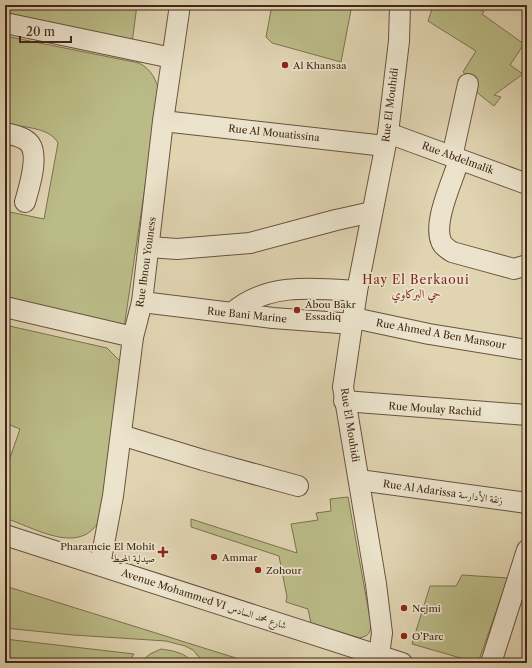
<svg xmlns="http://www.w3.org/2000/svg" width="532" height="668" font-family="'Libre Caslon Text',Amiri,serif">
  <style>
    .green { fill: #babb87; stroke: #7e714f }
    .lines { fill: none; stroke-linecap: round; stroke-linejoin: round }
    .minor-casing { stroke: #6a523e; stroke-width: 22 }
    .minor { stroke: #ebe3cc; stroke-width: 20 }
    .poi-dot { fill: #8f2418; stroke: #ebe3cc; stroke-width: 1.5 }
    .labels { text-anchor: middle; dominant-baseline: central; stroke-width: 3.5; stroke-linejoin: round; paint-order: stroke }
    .poi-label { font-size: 10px; fill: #422717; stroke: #ebe3cc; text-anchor: start }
    .street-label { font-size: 10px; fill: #422717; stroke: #ebe3cc }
    .quarter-label { font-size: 12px; letter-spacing: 1px; fill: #7a1f14; stroke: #ebe3cc }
  </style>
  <rect width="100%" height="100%" fill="#e0d4b1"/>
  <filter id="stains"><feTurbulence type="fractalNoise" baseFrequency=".005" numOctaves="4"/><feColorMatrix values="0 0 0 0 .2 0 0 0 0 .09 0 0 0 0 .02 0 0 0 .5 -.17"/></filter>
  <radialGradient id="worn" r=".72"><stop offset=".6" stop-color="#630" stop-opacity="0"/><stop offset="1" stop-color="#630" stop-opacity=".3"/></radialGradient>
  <g class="green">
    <polygon points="5,5 137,5 132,43 5,17"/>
    <polygon points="272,5 352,5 341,62 272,43 266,37"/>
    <polygon points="437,5 473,5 484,12 482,14 524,44 510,65 523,74 494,95 501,97 494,106 470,87 468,76 463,72 476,51 428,21 432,9"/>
    <path d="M5,36L139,63C151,69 157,80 159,93L124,328L5,301V211L44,219L58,143C50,127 21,127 5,124Z"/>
    <path d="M5,325L107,348L119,360L122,369L100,519C81,557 35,528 5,518V472L20,429L5,423Z"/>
    <path d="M348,497L371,624C371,633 368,636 360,638L311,623L308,609L286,602L287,597L279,556L191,527V519L297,553L291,524L318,520L316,513L331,511L330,499Z"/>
    <polygon points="462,575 508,578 478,663 412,644 430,586 456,586"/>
    <polygon points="5,586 252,663 204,663 193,650 185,646 166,641 73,635 5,628"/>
    <polygon points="5,639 134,654 128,663 5,663"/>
    <path d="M161,649C173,651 185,652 193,663H139L150,654Z"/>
  </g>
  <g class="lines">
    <g class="minor-casing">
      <g id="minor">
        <polyline points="5,23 172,58"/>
        <polyline points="163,121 385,146"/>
        <path d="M5,133C13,135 25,137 30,144C39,157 29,188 25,202"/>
        <polyline points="388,133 527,184"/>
        <polyline points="452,157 468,84"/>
        <path d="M459,160C453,180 433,221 441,241C443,247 447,248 452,252L514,269L527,265"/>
        <polyline points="149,247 177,249 250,243 336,220 372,212"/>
        <polyline points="142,302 273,318 353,324"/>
        <polyline points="5,307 133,337"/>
        <path d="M232,313C267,282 315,288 357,291"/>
        <polyline points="354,318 429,334 527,350"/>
        <polyline points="344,401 527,415"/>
        <polyline points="121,435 203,460 298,486"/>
        <polyline points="359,480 527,503"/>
        <polyline points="5,535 402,663"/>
        <polyline points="100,565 113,496 133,337 142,302 163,121 180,5"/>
        <polyline points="379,655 382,633 376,584 343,387 357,291 388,133 399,41 400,5"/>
        <polyline points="491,663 527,550"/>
      </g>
    </g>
    <use href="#minor" class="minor"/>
  </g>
  <g class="poi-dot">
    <circle cx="285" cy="65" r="4"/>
    <circle cx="297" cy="310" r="4"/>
    <path d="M161 546h4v4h4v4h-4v4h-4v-4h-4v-4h4z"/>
    <circle cx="214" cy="557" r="4"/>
    <circle cx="258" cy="570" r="4"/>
    <circle cx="404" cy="608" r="4"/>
    <circle cx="404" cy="636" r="4"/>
  </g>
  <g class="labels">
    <g class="poi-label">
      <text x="293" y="65">Al Khansaa</text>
      <text x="305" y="304">Abou Bakr<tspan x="305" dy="12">Essadiq</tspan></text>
      <text x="155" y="546" text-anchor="end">Pharamcie El Mohit<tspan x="155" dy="12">صيدلية المحيط</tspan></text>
      <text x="222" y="557">Ammar</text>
      <text x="266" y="570">Zohour</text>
      <text x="412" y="608">Nejmi</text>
      <text x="412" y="636">O'Parc</text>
    </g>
    <g class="street-label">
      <text transform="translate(390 105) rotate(-83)">Rue El Mouhidi</text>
      <text transform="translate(274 133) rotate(6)">Rue Al Mouatissina</text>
      <text transform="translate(458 158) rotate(20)">Rue Abdelmalik</text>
      <text transform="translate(146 262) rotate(-82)">Rue Ibnou Youness</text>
      <text transform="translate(247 315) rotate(6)">Rue Bani Marine</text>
      <text transform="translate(441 334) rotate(10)">Rue Ahmed A Ben Mansour</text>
      <text transform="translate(435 409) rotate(4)">Rue Moulay Rachid</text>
      <text transform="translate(350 425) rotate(81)">Rue El Mouhidi</text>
      <text transform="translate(443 492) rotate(8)">Rue Al Adarissa زنقة الأدارسة</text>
      <text transform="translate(204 599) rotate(18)">Avenue Mohammed VI شارع محمد السادس</text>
    </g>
    <g class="quarter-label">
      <text x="416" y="279">Hay El Berkaoui<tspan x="416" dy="14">حي البركاوي</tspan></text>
    </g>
  </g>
  <rect width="532" height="668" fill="none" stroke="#e0d4b1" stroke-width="20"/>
  <rect x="6" y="6" width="520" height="656" fill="none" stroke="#422717" stroke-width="2"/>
  <rect x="10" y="10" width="512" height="648" fill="none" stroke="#422717"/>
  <path d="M20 36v6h51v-6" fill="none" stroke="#422717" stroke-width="2"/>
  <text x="26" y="36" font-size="12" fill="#422717" stroke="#ebe3cc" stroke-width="3" paint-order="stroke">20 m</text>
  <rect width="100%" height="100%" filter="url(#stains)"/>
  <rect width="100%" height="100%" fill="url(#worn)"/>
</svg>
